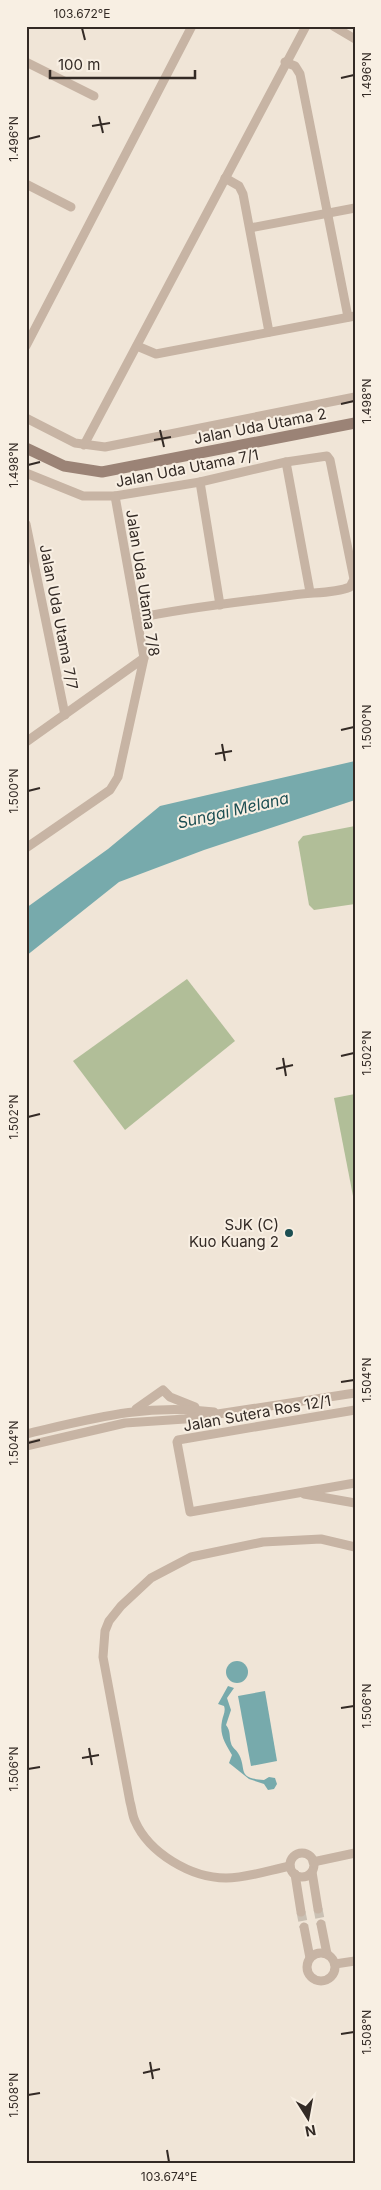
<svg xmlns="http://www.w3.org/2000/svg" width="381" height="2190" font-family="Inter,sans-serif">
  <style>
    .green { fill: #b1be98 }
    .water { fill: #77aaac }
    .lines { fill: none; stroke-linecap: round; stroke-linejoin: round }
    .street-tunnel { stroke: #cac0b3; stroke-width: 9; stroke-dasharray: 9 4.5; stroke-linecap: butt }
    .street { stroke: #c7b4a4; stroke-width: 9 }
    .secondary { stroke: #9b8376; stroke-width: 11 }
    .ticks { fill: none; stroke: #332a25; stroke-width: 2 }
    .poi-dot { fill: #1c4f53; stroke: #f8efe3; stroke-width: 2 }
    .labels { text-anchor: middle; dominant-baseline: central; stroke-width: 4; stroke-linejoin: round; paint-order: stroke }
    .street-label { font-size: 15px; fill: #332a25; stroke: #f8efe3 }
    .poi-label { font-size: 15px; fill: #332a25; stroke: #f8efe3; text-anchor: end }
    .water-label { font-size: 16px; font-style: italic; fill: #1c4f53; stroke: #f8efe3 }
    .neatline { fill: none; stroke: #332a25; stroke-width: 2 }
    .ticks-label { font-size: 12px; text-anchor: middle; fill: #332a25 }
  </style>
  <rect width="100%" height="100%" fill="#f0e5d7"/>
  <g class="green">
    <polygon points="355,826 355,904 314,910 309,905 298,842 303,836"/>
    <polygon points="187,979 235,1041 125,1130 73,1061"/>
    <polygon points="355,1094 355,1196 353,1196 334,1098"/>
  </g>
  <g class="water">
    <polygon points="355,761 355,800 204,850 119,882 26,956 26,908 108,849 160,806"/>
    <circle cx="237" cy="1672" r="11"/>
    <path d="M228,1686L234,1688L227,1698L231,1710L226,1725C231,1731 229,1737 231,1743C232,1748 236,1749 238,1753C248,1769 235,1778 264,1780L269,1777L275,1778L277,1784L274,1789L268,1790L264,1784L249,1779L229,1763L232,1755C226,1745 219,1735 222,1721C223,1715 226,1711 224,1706L218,1704Z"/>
    <polygon points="265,1691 277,1761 251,1766 238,1696"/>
  </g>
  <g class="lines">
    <g class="street-tunnel">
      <polyline points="318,1909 321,1924"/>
      <polyline points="301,1912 304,1927"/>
    </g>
    <g class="street">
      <polyline points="333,26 355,39"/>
      <polyline points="26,62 94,96"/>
      <polyline points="285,62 295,66 300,74 348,317"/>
      <polyline points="225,178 239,186 243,194 269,332"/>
      <polyline points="26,184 71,207"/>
      <polyline points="250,228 355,208"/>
      <polyline points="26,346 192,26"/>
      <polyline points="137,346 156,354 355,316"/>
      <polyline points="26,418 75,443 105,447 355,397"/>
      <polyline points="84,445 306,26"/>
      <polyline points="286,462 310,592"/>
      <path d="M26,473L83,496H115L200,482L286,462L327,456L330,460L354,579L350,587C333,594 312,592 293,595C241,602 189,607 137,618"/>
      <polyline points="200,482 220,605"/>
      <polyline points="26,524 65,715"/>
      <polyline points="26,742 144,658"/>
      <polyline points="26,848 110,790 118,777 144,658 115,496"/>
      <polyline points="136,1409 163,1390 170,1397 195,1407"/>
      <polyline points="355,1410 178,1440 177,1442 190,1512 355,1483"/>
      <path d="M26,1434C91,1419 146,1403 214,1412"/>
      <polyline points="26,1446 125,1423 185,1419 355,1393"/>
      <polyline points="304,1494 355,1503"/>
      <circle cx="302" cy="1865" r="12"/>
      <polyline points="313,1862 355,1853"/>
      <path d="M290,1866C270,1870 247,1878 226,1878C191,1878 149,1853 135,1821C132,1815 132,1808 130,1802L103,1657L105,1631L109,1621L121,1606L151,1578L191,1557L263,1542L321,1539L355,1547"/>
      <polyline points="312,1872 318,1909"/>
      <polyline points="295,1874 301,1912"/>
      <polyline points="321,1924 327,1954"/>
      <polyline points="304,1927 310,1958"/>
      <circle cx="321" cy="1967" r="14"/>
      <polyline points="335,1964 355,1961"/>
    </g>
    <polyline class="secondary" points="26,448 64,466 102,472 355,423"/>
  </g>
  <path class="ticks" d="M82,28L85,40M341,78L354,75M99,116L103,133M92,126L110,123M28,139L40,136M341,404L354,401M160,430L164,447M154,440L171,437M28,465L40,462M341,730L354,727M222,744L225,761M215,754L232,751M28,791L40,788M341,1056L354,1053M283,1058L286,1076M276,1069L293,1065M28,1117L40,1114M341,1382L354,1380M28,1443L40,1440M341,1708L354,1706M89,1748L92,1765M82,1758L99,1755M28,1769L40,1767M341,2034L354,2032M150,2062L153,2079M143,2073L160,2069M28,2095L40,2093M167,2150L169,2162"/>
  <circle class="poi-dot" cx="289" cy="1233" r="5"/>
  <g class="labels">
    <g class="street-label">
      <text transform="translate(260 426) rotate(-11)">Jalan Uda Utama 2</text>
      <text transform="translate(187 468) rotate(-11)">Jalan Uda Utama 7/1</text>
      <text transform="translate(143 583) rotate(81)">Jalan Uda Utama 7/8</text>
      <text transform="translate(59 617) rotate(79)">Jalan Uda Utama 7/7</text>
      <text transform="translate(257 1413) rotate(-10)">Jalan Sutera Ros 12/1</text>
    </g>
    <g class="poi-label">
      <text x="279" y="1224">SJK (C)<tspan x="279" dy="17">Kuo Kuang 2</tspan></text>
    </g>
    <g class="water-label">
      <text transform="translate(233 810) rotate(-13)">Sungai Melana</text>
    </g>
  </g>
  <rect width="381" height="2190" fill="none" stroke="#f8efe3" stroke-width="55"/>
  <g transform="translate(308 2118) rotate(169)" stroke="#f8efe3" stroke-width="4" paint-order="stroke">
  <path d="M0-4L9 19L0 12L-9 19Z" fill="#332a25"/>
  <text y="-8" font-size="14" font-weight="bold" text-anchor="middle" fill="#332a25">N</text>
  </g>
  <path d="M50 70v8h145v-8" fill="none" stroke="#332a25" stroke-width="2.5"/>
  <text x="58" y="70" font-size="15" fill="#332a25" stroke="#f8efe3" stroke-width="4" paint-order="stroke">100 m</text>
  <rect x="28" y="28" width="326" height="2134" class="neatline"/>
  <g class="ticks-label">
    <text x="82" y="18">103.672°E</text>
    <text transform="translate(367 75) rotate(-90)" y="4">1.496°N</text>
    <text transform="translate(14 139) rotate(-90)" y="4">1.496°N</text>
    <text transform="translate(367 401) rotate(-90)" y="4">1.498°N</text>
    <text transform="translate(14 465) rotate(-90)" y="4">1.498°N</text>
    <text transform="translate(367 727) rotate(-90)" y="4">1.500°N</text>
    <text transform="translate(14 791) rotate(-90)" y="4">1.500°N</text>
    <text transform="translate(367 1053) rotate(-90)" y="4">1.502°N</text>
    <text transform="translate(14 1117) rotate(-90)" y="4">1.502°N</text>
    <text transform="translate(367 1380) rotate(-90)" y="4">1.504°N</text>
    <text transform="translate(14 1443) rotate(-90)" y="4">1.504°N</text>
    <text transform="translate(367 1706) rotate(-90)" y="4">1.506°N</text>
    <text transform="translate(14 1769) rotate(-90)" y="4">1.506°N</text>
    <text transform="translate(367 2032) rotate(-90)" y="4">1.508°N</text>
    <text transform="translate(14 2095) rotate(-90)" y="4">1.508°N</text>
    <text x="169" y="2181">103.674°E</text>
  </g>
</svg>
